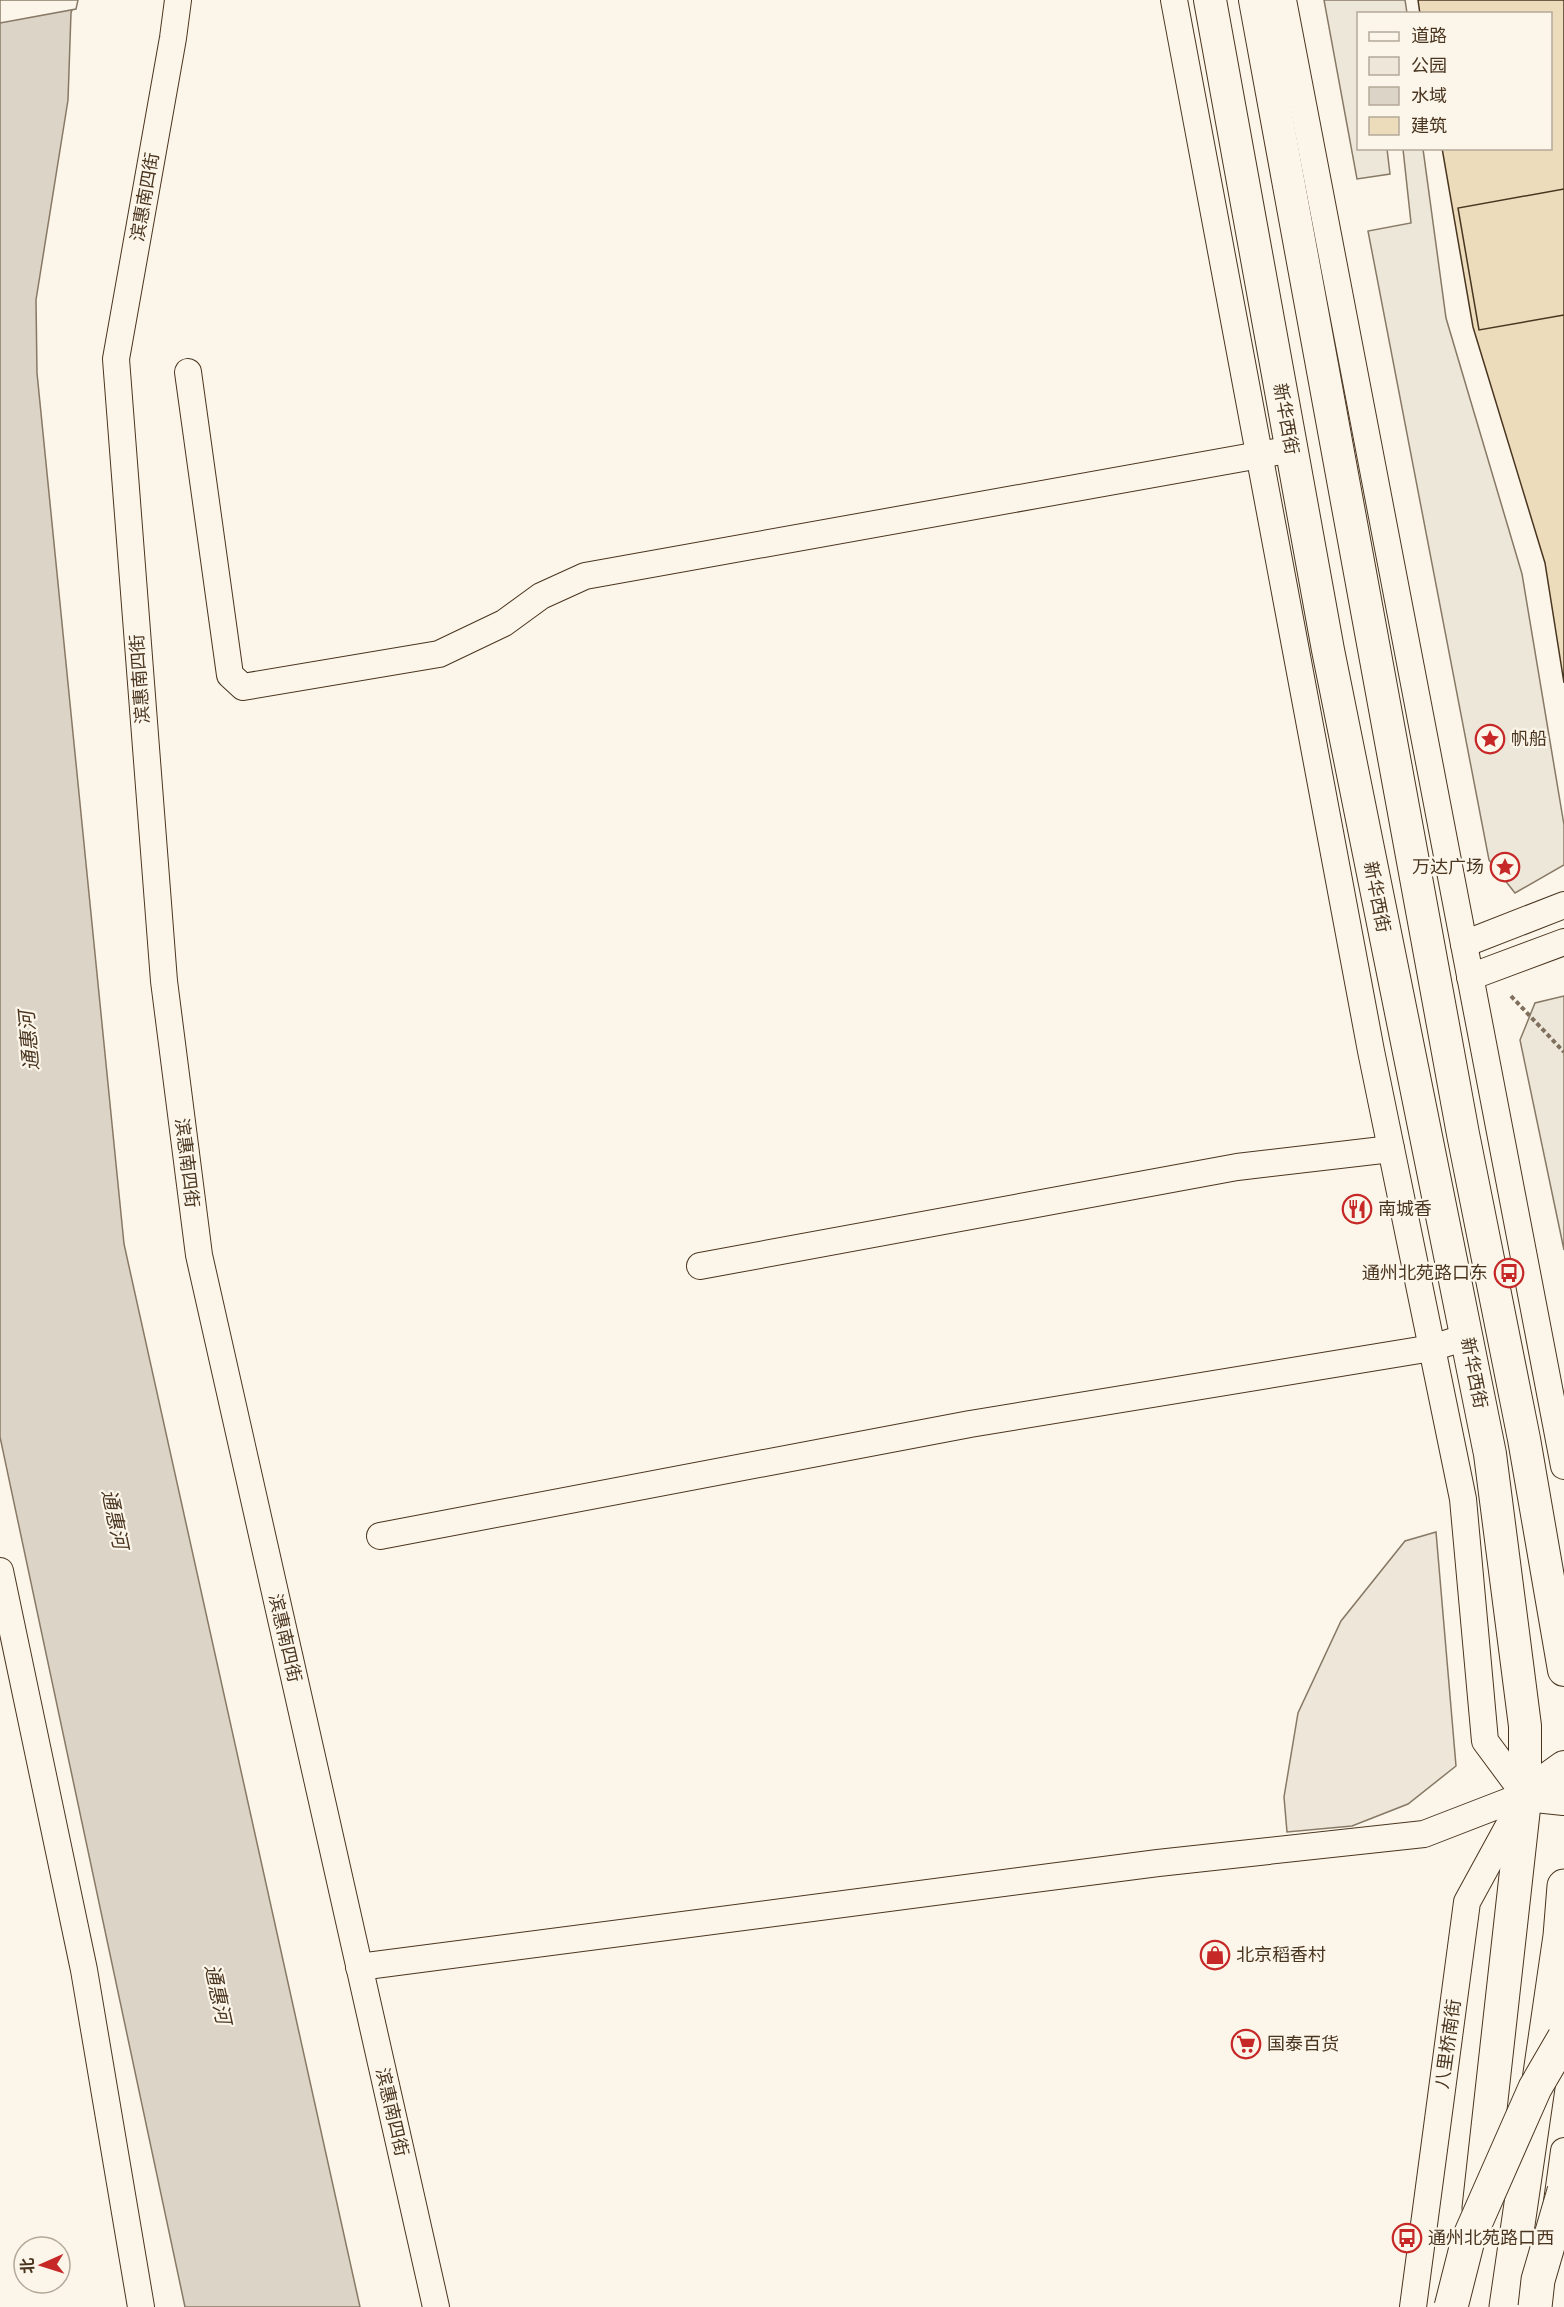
<svg xmlns="http://www.w3.org/2000/svg" width="1564" height="2307" font-family="Cabin,'Noto Sans SC',sans-serif">
  <style>
    .green { fill: #ede6d9; stroke: #887966; stroke-width: 1.5 }
    .parking { fill: #ede7d9; stroke: #887966; stroke-width: 1.5 }
    .water { fill: #dcd4c6; stroke: #887966; stroke-width: 1.5 }
    .pier { fill: #fbf6e9; stroke: #887966; stroke-width: 1.5 }
    .building { fill: #ecdcbc; stroke: #4a3520; stroke-width: 1.5 }
    .lines { fill: none; stroke-linecap: round; stroke-linejoin: round }
    .minor-casing { stroke: #4a3520; stroke-width: 28 }
    .major-casing { stroke: #4a3520; stroke-width: 34 }
    .highway-casing { stroke: #4a3520; stroke-width: 35 }
    .path { stroke: #7f6f5c; stroke-width: 4; stroke-dasharray: 4.5 3; stroke-linecap: butt }
    .minor { stroke: #fbf6e9; stroke-width: 26 }
    .major { stroke: #fbf6e9; stroke-width: 32 }
    .highway { stroke: #fbf6e9; stroke-width: 33 }
    .highway-bridge-casing { stroke: #4a3520; stroke-width: 35; stroke-linecap: butt }
    .highway-bridge { stroke: #fbf6e9; stroke-width: 33 }
    .labels { text-anchor: middle; dominant-baseline: central; stroke-width: 4.5; stroke-linejoin: round; paint-order: stroke }
    .street-label { font-size: 18px; fill: #4a3520; stroke: #fbf6e9 }
    .poi-label { font-size: 18px; fill: #4a3520; stroke: #fbf6e9; text-anchor: start }
    .water-label { font-size: 20px; font-style: italic; fill: #4a3520; stroke: #fbf6e9 }
  </style>
  <rect width="100%" height="100%" fill="#fbf6e9"/>
  <polygon class="green" points="1436,1532 1456,1766 1408,1804 1352,1826 1287,1832 1284,1797 1298,1713 1341,1621 1405,1541"/>
  <g class="parking">
    <polygon points="1324,0 1405,0 1407,13 1358,14 1358,148 1387,149 1390,174 1357,179"/>
    <polygon points="1403,149 1423,149 1446,318 1522,574 1564,825 1564,865 1515,893 1489,860 1368,231 1411,223"/>
    <polygon points="1564,996 1564,1250 1520,1040 1535,1003"/>
  </g>
  <polygon class="water" points="0,0 75,0 71,13 68,100 36,300 37,373 124,1244 360,2307 185,2307 0,1437"/>
  <polygon class="pier" points="0,0 78,0 76,9 0,23"/>
  <g class="building">
    <polygon points="1418,0 1564,0 1564,683 1545,563 1473,327 1442,148 1550,148 1550,14 1420,14"/>
    <polygon points="1564,189 1564,315 1479,330 1458,208"/>
  </g>
  <g class="lines">
    <g class="minor-casing">
      <g id="minor">
        <polyline points="178,0 173,38 116,359 164,981 199,1255 436,2307"/>
        <polyline points="1174,0 1371,1051 1463,1499 1485,1741 1525,1795"/>
        <polyline points="1283,0 1564,1466"/>
        <polyline points="188,372 230,675 243,687 439,654 504,623 541,596 585,576 1276,452"/>
        <polyline points="1464,944 1564,905"/>
        <polyline points="1470,977 1564,942"/>
        <polyline points="700,1266 1237,1167 1391,1149"/>
        <polyline points="380,1536 970,1424 1432,1348 1466,1337"/>
        <polyline points="0,1571 84,1970 141,2307"/>
        <polyline points="359,1967 1158,1863 1424,1834 1525,1795"/>
        <polyline points="1556,2209 1564,2151"/>
        <polyline points="1413,2307 1467,1902 1520,1805"/>
        <polyline points="1552,2307 1564,2262"/>
      </g>
    </g>
    <g class="major-casing">
      <g id="major">
        <polyline points="1210,0 1328,650 1490,1454 1525,1726 1525,1795"/>
        <polyline points="1255,0 1463,1134 1524,1439 1564,1670"/>
        <polyline points="1525,1795 1564,1767"/>
        <polyline points="1525,1795 1564,1799"/>
      </g>
    </g>
    <g class="highway-casing">
      <g id="highway">
        <polyline points="1479,2208 1525,1795"/>
        <polyline points="1506,2307 1560,1936 1564,1886"/>
      </g>
    </g>
    <polyline class="path" points="1511,996 1564,1052"/>
    <use href="#minor" class="minor"/>
    <use href="#major" class="major"/>
    <use href="#highway" class="highway"/>
    <g class="highway-bridge-casing">
      <g id="highway-bridge">
        <polyline points="1451,2307 1468,2240 1535,2088 1564,2038"/>
        <polyline points="1535,2307 1538,2280 1564,2191"/>
      </g>
    </g>
    <use href="#highway-bridge" class="highway-bridge"/>
  </g>
  <defs>
    <g id="sight-ring" transform="scale(1.5)"><circle r="9.5" fill="#fbf6e9" stroke="#c62828" stroke-width="1.5"/><path d="M0-6L1.8-2.2L6-1.7L2.9 1.2L3.7 5.4L0 3.3L-3.7 5.4L-2.9 1.2L-6-1.7L-1.8-2.2Z" fill="#c62828"/></g>
    <g id="restaurant-ring" transform="scale(1.5)"><circle r="9.5" fill="#fbf6e9" stroke="#c62828" stroke-width="1.5"/><path d="M-5-6h1v4h1v-4h1v4h1v-4h1v5L-1.5 .5V6h-2V.5L-5-1ZM5-6V6H3V1.5H1.5Q1.5-4 5-6Z" fill="#c62828"/></g>
    <g id="bus-ring" transform="scale(1.5)"><circle r="9.5" fill="#fbf6e9" stroke="#c62828" stroke-width="1.5"/><path d="M-5-6H5V4H4V6H2V4H-2V6H-4V4H-5ZM-3.5-4V0h7V-4ZM-3.5 1.2v1.5H-2V1.2ZM2 1.2v1.5H3.5V1.2Z" fill="#c62828"/></g>
    <g id="shop-ring" transform="scale(1.5)"><circle r="9.5" fill="#fbf6e9" stroke="#c62828" stroke-width="1.5"/><path d="M-5-2.5h2.3a2.7 3.5 0 0 1 5.4 0H5L5.5 6h-11ZM-1.5-2.5h3a1.5 2.3 0 0 0-3 0Z" fill="#c62828"/></g>
    <g id="supermarket-ring" transform="scale(1.5)"><circle r="9.5" fill="#fbf6e9" stroke="#c62828" stroke-width="1.5"/><path d="M-6-5.5h2.5l.6 2H6L4.5 2H-2.5L-4.4-4H-6ZM-1.5 3.2a1.3 1.3 0 1 0 .1 0ZM3 3.2a1.3 1.3 0 1 0 .1 0Z" fill="#c62828"/></g>
  </defs>
  <g fill-rule="evenodd">
    <use href="#sight-ring" x="1490" y="739"/>
    <use href="#sight-ring" x="1505" y="867"/>
    <use href="#restaurant-ring" x="1357" y="1209"/>
    <use href="#bus-ring" x="1509" y="1273"/>
    <use href="#shop-ring" x="1215" y="1955"/>
    <use href="#supermarket-ring" x="1246" y="2044"/>
    <use href="#bus-ring" x="1407" y="2238"/>
  </g>
  <g class="labels">
    <g class="street-label">
      <text transform="translate(145 197) rotate(-80)">滨惠南四街</text>
      <text transform="translate(1286 419) rotate(80)">新华西街</text>
      <text transform="translate(140 679) rotate(-94)">滨惠南四街</text>
      <text transform="translate(1377 897) rotate(79)">新华西街</text>
      <text transform="translate(187 1163) rotate(83)">滨惠南四街</text>
      <text transform="translate(1474 1373) rotate(79)">新华西街</text>
      <text transform="translate(285 1638) rotate(77)">滨惠南四街</text>
      <text transform="translate(1448 2044) rotate(-82)">八里桥南街</text>
      <text transform="translate(392 2112) rotate(77)">滨惠南四街</text>
    </g>
    <g class="poi-label">
      <text x="1511" y="739">帆船</text>
      <text x="1484" y="867" text-anchor="end">万达广场</text>
      <text x="1378" y="1209">南城香</text>
      <text x="1488" y="1273" text-anchor="end">通州北苑路口东</text>
      <text x="1236" y="1955">北京稻香村</text>
      <text x="1267" y="2044">国泰百货</text>
      <text x="1428" y="2238">通州北苑路口西</text>
    </g>
    <g class="water-label">
      <text transform="translate(29 1041) rotate(-95)">通惠河</text>
      <text transform="translate(115 1519) rotate(78)">通惠河</text>
      <text transform="translate(218 1994) rotate(78)">通惠河</text>
    </g>
  </g>
  <rect x="1357" y="12" width="195" height="138" fill="#fbf6e9" stroke="#b4a999" stroke-width="1.5"/>
  <rect x="1369" y="32" width="30" height="9" fill="#fbf6e9" stroke="#b4a999" stroke-width="1.5"/>
  <text x="1411" y="42" font-size="18" fill="#4a3520">道路</text>
  <rect x="1369" y="57" width="30" height="18" fill="#ede6d9" stroke="#b4a999" stroke-width="1.5"/>
  <text x="1411" y="72" font-size="18" fill="#4a3520">公园</text>
  <rect x="1369" y="87" width="30" height="18" fill="#dcd4c6" stroke="#b4a999" stroke-width="1.5"/>
  <text x="1411" y="102" font-size="18" fill="#4a3520">水域</text>
  <rect x="1369" y="117" width="30" height="18" fill="#ecdcbc" stroke="#b4a999" stroke-width="1.5"/>
  <text x="1411" y="132" font-size="18" fill="#4a3520">建筑</text>
  <g transform="translate(42 2265) rotate(267)"><circle r="28" fill="#fbf6e9" stroke="#b4a999" stroke-width="1.5"/>
  <path d="M0-4.5L10 22L0 15L-10 22Z" fill="#c62828"/>
  <text y="-9" font-size="16" font-weight="bold" text-anchor="middle" fill="#4a3520">北</text>
  </g>
</svg>
